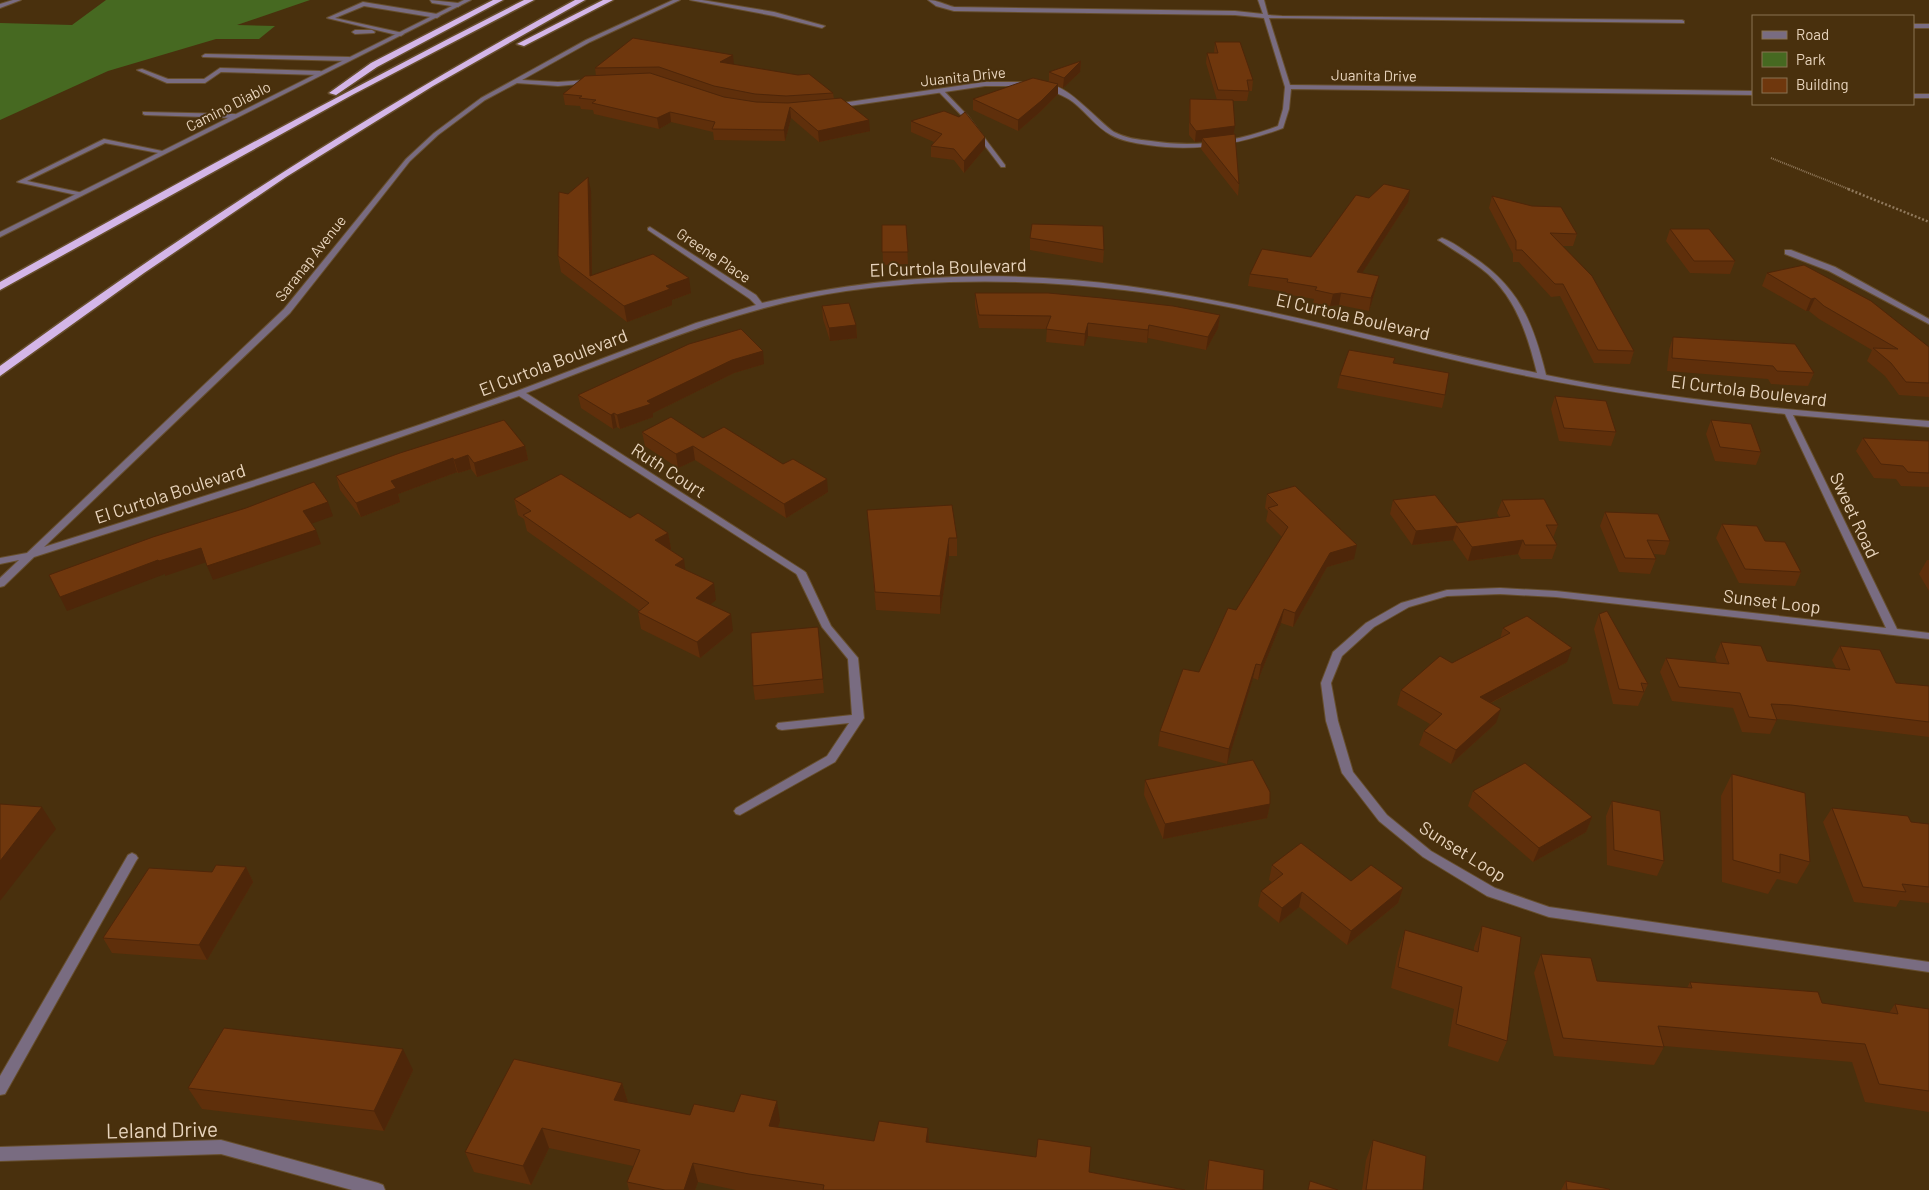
<svg xmlns="http://www.w3.org/2000/svg" width="1929" height="1190" font-family="Barlow,sans-serif">
  <style>
    .green { fill: #466921 }
    .lines { fill: none; stroke-linecap: round; stroke-linejoin: round }
    .service-casing { stroke: #664e2d; stroke-width: 2 }
    .minor-casing { stroke: #664e2d; stroke-width: 2 }
    .tertiary-casing { stroke: #664e2d; stroke-width: 2 }
    .motorway-casing { stroke: #664e2d; stroke-width: 3 }
    .path-far1 { stroke: #90795c; stroke-width: 2; stroke-dasharray: 1 1; stroke-linecap: butt }
    .path { stroke: #90795c; stroke-width: 2.5; stroke-dasharray: 2 2; stroke-linecap: butt }
    .service { fill: #796c81; fill-rule: evenodd }
    .minor { fill: #796c81; fill-rule: evenodd }
    .tertiary { fill: #796c81; fill-rule: evenodd }
    .motorway { fill: #d4b6e8; fill-rule: evenodd }
    .wall { fill: #5f2f0b }
    .shaded-wall { fill: #4e2609 }
    .building { fill: #6f370d; stroke: #4e2609 }
    .labels { text-anchor: middle; dominant-baseline: central; stroke-width: 4; stroke-linejoin: round; paint-order: stroke }
    .far-street-label { font-size: 15px; fill: #e8d4bd; stroke: #49300d }
    .street-label { font-size: 18px; fill: #e8d4bd; stroke: #49300d }
    .near-street-label { font-size: 21px; fill: #e8d4bd; stroke: #49300d }
  </style>
  <rect width="100%" height="100%" fill="#49300d"/>
  <polygon class="green" points="106,0 310,0 237,25 275,26 259,39 216,39 108,71 0,120 0,23 72,25"/>
  <g class="lines">
    <g class="service-casing">
      <g id="service">
        <polygon points="430,0 458,3 461,5 458,7 432,3"/>
        <polygon points="690,0 702,0 774,12 825,26 822,28 774,16"/>
        <polygon points="363,2 437,14 440,16 437,18 364,6 335,18 403,33 404,34 401,36 327,18"/>
        <polygon points="372,30 375,32 374,33 355,34 352,32 355,30"/>
        <polygon points="205,54 349,57 352,59 349,61 203,57 202,56"/>
        <polygon points="220,68 320,71 323,73 320,75 221,72 205,83 167,83 137,70 142,69 168,79 204,79"/>
        <polygon points="939,90 943,90 968,116 1005,165 1005,167 1001,167 964,118 939,92"/>
        <polygon points="143,112 235,114 238,116 235,118 145,115 143,114"/>
        <polygon points="104,139 167,152 164,154 105,143 27,181 83,193 84,194 81,196 17,182"/>
        <polygon points="801,570 806,573 831,626 858,658 864,718 835,762 740,815 736,814 734,811 736,808 827,756 849,723 782,730 778,729 776,726 778,723 852,715 848,659 822,627 796,573"/>
        <polygon points="132,853 136,855 138,858 136,861 5,1094 0,1095 0,1076 128,855"/>
      </g>
    </g>
    <g class="minor-casing">
      <g id="minor">
        <polygon points="13,0 21,0 0,8 0,4"/>
        <path d="M673,0H680L590,42L522,80L558,82L588,80L591,82L590,83L558,86L517,83L485,100L438,135L410,161L290,313L44,547L252,481L419,425L517,391L696,323L756,305L750,299L648,230V228L650,227L756,295L762,303C881,274 1007,269 1127,286C1266,305 1400,345 1537,373C1528,337 1517,300 1488,274C1473,261 1456,252 1440,241L1438,240L1442,238C1453,242 1463,250 1472,256C1519,287 1533,322 1546,375C1672,401 1801,411 1929,421V427L1793,415L1897,629L1929,633V639L1556,597L1500,594L1447,596L1409,607L1374,627L1342,656L1331,683L1338,721L1353,772L1387,815L1431,851L1495,888L1549,907L1929,962V972L1549,917L1487,896L1423,857L1379,821L1342,773L1326,721L1321,683L1333,652L1366,623L1401,603L1447,590L1500,588L1556,591L1886,628L1785,414C1690,404 1596,391 1503,371C1377,344 1252,305 1124,290C1031,279 938,278 846,291C734,307 631,354 526,393L804,571L806,573L804,575H798L519,396L314,467L34,557L4,586L0,587V578L19,560L0,564V558L27,553L284,309L406,159L434,133L481,98L586,40Z"/>
        <path d="M928,0C937,0 946,5 954,7L1235,11L1263,14L1258,0H1264L1268,15L1282,16L1682,20L1684,21V23L1269,18L1290,85L1753,91V95L1291,89L1289,109L1283,128C1238,145 1195,152 1148,145C1135,143 1122,141 1111,135C1096,127 1086,112 1073,102C1064,95 1052,92 1043,86C1061,76 1099,123 1114,132C1125,138 1139,140 1151,141C1195,148 1236,142 1278,126L1283,109L1285,87L1264,18L1235,15L954,11L936,6Z"/>
        <rect x="1913" y="24" width="16" height="4"/>
        <polygon points="985,82 1031,82 1034,84 1031,86 985,86 835,108 832,106 835,104"/>
        <rect x="1913" y="94" width="16" height="4"/>
        <polygon points="1785,250 1791,250 1835,267 1929,319 1929,324 1829,271 1785,254"/>
        <polygon points="221,1140 378,1183 383,1185 385,1190 352,1190 221,1154 0,1161 0,1147"/>
      </g>
    </g>
    <g class="tertiary-casing">
      <polygon id="tertiary" points="464,0 471,0 0,237 0,232"/>
    </g>
    <g class="motorway-casing">
      <g id="motorway">
        <polygon points="493,0 503,0 377,67 336,95 329,93 371,63"/>
        <path d="M524,0H534L352,95L0,290V282C173,185 347,90 524,0Z"/>
        <path d="M575,0H585L433,86L286,177L144,273L0,376V366C184,231 375,109 575,0Z"/>
        <polygon points="603,0 613,0 524,46 517,44"/>
      </g>
    </g>
    <polyline class="path-far1" points="1771,158 1851,190"/>
    <polyline class="path" points="1848,189 1929,222"/>
    <use href="#service" class="service"/>
    <use href="#minor" class="minor"/>
    <use href="#tertiary" class="tertiary"/>
    <use href="#motorway" class="motorway"/>
  </g>
  <g class="wall">
    <polygon points="1215,42 1253,80 1252,91 1249,91 1247,101 1233,101 1234,134 1239,184 1238,196 1201,149 1202,141 1195,142 1189,135 1189,109 1190,99 1217,100 1206,63 1207,53 1214,53"/>
    <polygon points="1081,61 1080,72 1063,88 1058,86 1058,94 1040,112 1018,131 973,110 973,99 1049,81 1049,72"/>
    <polygon points="734,64 833,93 834,99 870,131 819,142 791,118 785,141 714,140 713,132 671,122 659,129 594,114 593,110 581,109 580,106 565,105 563,94 596,76 595,68"/>
    <polygon points="911,121 985,148 964,173 954,160 931,157 931,146 934,142 911,132"/>
    <polygon points="591,191 592,275 691,293 672,300 672,305 627,322 561,272 558,256 568,194"/>
    <polygon points="1492,196 1577,234 1573,246 1562,246 1634,351 1630,364 1594,363 1560,296 1551,297 1519,262 1513,262 1513,254 1489,208"/>
    <polygon points="1369,198 1408,202 1362,273 1379,276 1376,288 1369,311 1339,305 1330,306 1313,303 1314,299 1285,294 1286,292 1248,286 1250,274 1311,257"/>
    <polygon points="882,225 906,225 908,264 883,265"/>
    <polygon points="1670,229 1735,261 1730,274 1690,273 1666,241"/>
    <polygon points="1030,238 1104,250 1103,263 1030,250"/>
    <polygon points="1767,273 1929,347 1929,397 1899,395 1885,376 1867,361 1872,350 1819,319 1809,311 1806,311 1762,286"/>
    <polygon points="975,293 1220,315 1218,328 1206,350 1148,338 1147,343 1088,336 1084,346 1046,342 1047,329 979,328 975,306"/>
    <polygon points="822,306 856,325 857,338 830,341 823,319"/>
    <polygon points="1673,337 1814,373 1808,386 1771,384 1768,379 1667,371 1669,350"/>
    <polygon points="1395,358 1394,363 1445,395 1442,408 1337,388 1340,375"/>
    <polygon points="764,364 734,373 653,413 653,417 620,429 617,427 613,429 581,408 578,395"/>
    <polygon points="1555,396 1616,432 1611,446 1559,441 1551,409"/>
    <polygon points="1711,420 1761,452 1756,465 1715,461 1706,434"/>
    <polygon points="642,432 703,438 828,492 786,518 695,460 678,468 645,446"/>
    <polygon points="1863,438 1929,441 1929,487 1901,486 1896,479 1874,478 1856,451"/>
    <polygon points="525,446 528,460 477,477 471,469 458,473 457,472 398,494 400,502 361,517 340,490 336,476"/>
    <polygon points="1267,494 1354,559 1327,567 1293,627 1281,623 1258,680 1253,678 1227,764 1158,746 1160,731 1199,672 1236,610 1282,537 1266,521 1268,511 1265,508"/>
    <polygon points="514,499 630,518 668,533 671,549 670,550 686,570 716,600 710,604 733,631 700,658 641,629 638,612 640,611 527,531 524,519 518,515"/>
    <polygon points="1393,500 1457,523 1499,517 1497,513 1502,500 1558,525 1553,538 1557,545 1552,559 1521,559 1518,554 1468,561 1453,540 1412,545 1390,514"/>
    <polygon points="867,510 957,538 957,556 949,556 940,614 876,610"/>
    <polygon points="1605,512 1670,541 1665,555 1654,554 1656,559 1650,574 1619,572 1600,526"/>
    <polygon points="1722,524 1765,541 1801,572 1795,586 1739,583 1716,538"/>
    <polygon points="1927,560 1929,560 1929,591 1919,574"/>
    <polygon points="1599,614 1648,684 1638,706 1613,704 1594,629"/>
    <polygon points="818,627 824,693 755,700 753,686"/>
    <polygon points="1503,628 1567,662 1491,703 1496,723 1451,764 1419,745 1424,731 1430,724 1397,705 1401,690 1500,639"/>
    <polygon points="1721,642 1767,661 1836,668 1832,660 1840,646 1896,683 1929,686 1929,737 1777,719 1770,734 1742,732 1733,708 1672,701 1660,672 1666,658 1717,663 1715,657"/>
    <polygon points="1732,774 1810,862 1797,884 1777,879 1768,894 1722,882 1721,796"/>
    <polygon points="1145,780 1270,804 1267,818 1163,839 1144,795"/>
    <polygon points="1473,791 1592,817 1586,832 1533,862 1468,806"/>
    <polygon points="1612,801 1664,861 1657,876 1607,865 1606,816"/>
    <polygon points="1832,808 1911,822 1929,824 1929,903 1900,900 1896,907 1854,902 1823,822"/>
    <polygon points="1272,865 1351,881 1403,888 1398,903 1347,945 1299,907 1279,923 1258,906 1261,891 1272,882 1269,880"/>
    <polygon points="246,867 253,882 207,960 112,953 103,938 212,872"/>
    <polygon points="1482,926 1507,1041 1498,1062 1448,1046 1454,1009 1391,988 1398,952 1405,930 1474,951 1474,947"/>
    <polygon points="1541,954 1597,981 1687,988 1690,982 1822,1003 1889,1013 1895,1004 1929,1009 1929,1112 1865,1102 1852,1062 1664,1046 1664,1047 1654,1065 1554,1056 1534,973"/>
    <polygon points="413,1070 384,1131 202,1109 188,1088"/>
    <polygon points="622,1083 628,1103 690,1115 780,1121 778,1127 874,1141 928,1128 929,1142 1185,1190 736,1190 698,1182 695,1190 629,1190 627,1182 633,1166 549,1148 531,1185 474,1172 465,1152"/>
    <polygon points="1373,1140 1423,1190 1362,1190 1366,1160"/>
    <polygon points="1209,1160 1263,1190 1204,1190 1205,1179"/>
    <polygon points="1566,1181 1610,1190 1561,1190"/>
  </g>
  <g class="shaded-wall">
    <polygon points="733,55 734,66 720,62"/>
    <polygon points="1081,61 1080,72 1063,88 1064,78"/>
    <polygon points="1058,84 1058,94 1040,112 1018,131 1018,120"/>
    <polygon points="790,107 791,118 785,141 784,130"/>
    <polygon points="670,112 671,122 659,129 657,118"/>
    <polygon points="869,120 870,131 819,142 818,131"/>
    <polygon points="1235,126 1233,137 1202,138 1202,141 1195,142 1196,131"/>
    <polygon points="985,137 985,148 964,173 964,161"/>
    <polygon points="588,177 591,191 592,282 590,276"/>
    <polygon points="1410,190 1408,202 1355,284 1357,272"/>
    <polygon points="1379,276 1376,288 1369,311 1371,298"/>
    <polygon points="689,278 691,293 672,300 672,305 627,322 624,306 666,286"/>
    <polygon points="1341,293 1339,305 1330,306 1333,294"/>
    <polygon points="1815,298 1809,311 1806,311 1811,299"/>
    <polygon points="1220,315 1218,328 1206,350 1208,337"/>
    <polygon points="1088,323 1088,336 1084,346 1085,334"/>
    <polygon points="856,325 857,338 830,341 829,328"/>
    <polygon points="1149,325 1148,338 1147,343 1148,330"/>
    <polygon points="763,351 764,364 734,373 653,413 653,417 620,429 617,415 732,360"/>
    <polygon points="614,413 617,427 613,429 611,415"/>
    <polygon points="525,446 528,460 477,477 474,463"/>
    <polygon points="693,446 695,460 678,468 676,454"/>
    <polygon points="468,455 471,469 458,473 454,460"/>
    <polygon points="453,458 457,472 398,494 400,502 361,517 356,503 391,481"/>
    <polygon points="827,479 828,492 786,518 784,504"/>
    <polygon points="328,502 333,516 308,525 303,511"/>
    <polygon points="1457,526 1453,540 1412,545 1416,531"/>
    <polygon points="316,530 321,544 213,580 207,566"/>
    <polygon points="668,533 671,549 658,557 655,540"/>
    <polygon points="949,538 949,556 940,614 940,596"/>
    <polygon points="1523,540 1518,554 1468,561 1472,547"/>
    <polygon points="1357,545 1354,559 1327,567 1293,627 1295,613 1330,553"/>
    <polygon points="201,548 207,562 165,576 165,574 67,611 60,597 158,560"/>
    <polygon points="684,559 686,576 675,565"/>
    <polygon points="714,583 716,600 698,614 696,598"/>
    <polygon points="1284,609 1281,623 1258,680 1261,665"/>
    <polygon points="731,614 733,631 700,658 697,642"/>
    <polygon points="1572,648 1567,662 1475,711 1480,697"/>
    <polygon points="1256,664 1253,678 1227,764 1229,749"/>
    <polygon points="1501,709 1496,723 1451,764 1456,750"/>
    <polygon points="1270,804 1267,818 1163,839 1165,824"/>
    <polygon points="42,807 56,829 0,901 0,861"/>
    <polygon points="1592,817 1586,832 1533,862 1539,848"/>
    <polygon points="246,867 253,882 207,960 199,945"/>
    <polygon points="1403,888 1398,903 1347,945 1351,931"/>
    <polygon points="1302,892 1299,907 1279,923 1282,908"/>
    <polygon points="403,1049 413,1070 384,1131 374,1111"/>
    <polygon points="622,1083 628,1103 614,1100"/>
    <polygon points="777,1101 780,1121 772,1145 769,1126"/>
    <polygon points="542,1128 549,1148 531,1185 523,1166"/>
    <polygon points="928,1128 929,1148 926,1142"/>
    <polygon points="693,1163 698,1182 695,1190 684,1190"/>
  </g>
  <g class="building">
    <polygon points="633,38 733,55 720,62 798,75 809,74 833,93 786,96 755,94 714,86 659,67 595,68"/>
    <polygon points="1215,42 1240,42 1253,80 1247,80 1249,91 1218,90 1207,53 1218,53"/>
    <polygon points="1081,61 1064,78 1049,72"/>
    <polygon points="650,73 724,97 756,102 788,103 841,98 869,120 818,131 790,107 784,130 712,129 715,122 670,112 657,118 592,103 596,100 579,98 582,96 563,94 585,76"/>
    <polygon points="1033,78 1058,84 1041,101 1018,120 973,99"/>
    <polygon points="1190,99 1233,100 1235,126 1196,131 1190,123"/>
    <polygon points="944,111 959,117 965,112 985,137 964,161 954,149 931,146 942,134 911,121"/>
    <polygon points="1235,134 1239,184 1202,138"/>
    <polygon points="588,177 590,276 653,254 689,278 666,286 670,289 624,306 558,256 559,192 568,194"/>
    <polygon points="1384,184 1410,190 1357,272 1379,276 1371,298 1341,293 1333,294 1315,290 1317,287 1287,282 1288,279 1250,274 1262,249 1311,257 1356,195 1369,198"/>
    <polygon points="1492,196 1532,206 1561,207 1577,234 1550,233 1592,276 1634,351 1598,350 1563,284 1555,284 1522,250 1516,250 1516,241"/>
    <polygon points="1032,224 1103,226 1104,250 1030,238"/>
    <polygon points="882,225 906,225 908,252 882,252"/>
    <polygon points="1670,229 1709,229 1735,261 1694,261"/>
    <polygon points="1804,265 1871,301 1929,347 1929,383 1906,382 1891,363 1873,348 1898,349 1824,306 1815,298 1811,299 1767,273"/>
    <polygon points="975,293 1048,293 1102,298 1173,306 1220,315 1208,337 1149,325 1148,330 1088,323 1085,334 1046,329 1051,316 979,315"/>
    <polygon points="849,303 856,325 829,328 822,306"/>
    <polygon points="741,329 763,351 732,360 647,401 651,404 617,415 614,413 611,415 578,395 689,344"/>
    <polygon points="1673,337 1795,344 1814,373 1777,371 1773,366 1672,358"/>
    <polygon points="1349,350 1395,358 1393,363 1449,373 1445,395 1340,375"/>
    <polygon points="1555,396 1606,401 1616,432 1564,428"/>
    <polygon points="671,417 703,438 724,427 783,464 793,459 827,479 784,504 693,446 676,454 642,432"/>
    <polygon points="504,420 525,446 474,463 468,455 454,460 453,458 391,481 396,488 356,503 336,476 400,453"/>
    <polygon points="1711,420 1751,424 1761,452 1720,447"/>
    <polygon points="1863,438 1929,441 1929,473 1908,472 1903,466 1881,464"/>
    <polygon points="561,474 630,518 638,513 668,533 655,540 684,559 675,565 714,583 696,598 731,614 697,642 638,612 649,603 523,515 531,511 514,499"/>
    <polygon points="314,482 328,502 303,511 316,530 207,566 201,548 159,561 158,560 60,597 49,575 153,537 246,508"/>
    <polygon points="1295,486 1357,545 1330,553 1295,613 1284,609 1261,665 1256,664 1229,749 1160,731 1183,669 1199,672 1228,608 1236,610 1288,527 1268,508 1278,505 1267,494"/>
    <polygon points="1435,495 1457,523 1510,516 1502,500 1544,499 1558,525 1546,525 1557,545 1525,545 1523,540 1472,547 1457,526 1416,531 1393,500"/>
    <polygon points="952,505 957,538 949,538 940,596 875,592 867,510"/>
    <polygon points="1605,512 1658,514 1670,541 1647,540 1656,559 1625,558"/>
    <polygon points="1722,524 1757,526 1765,541 1785,542 1801,572 1745,569"/>
    <polygon points="1607,611 1648,684 1641,683 1644,692 1619,689 1599,614"/>
    <polygon points="1527,616 1572,648 1480,697 1501,709 1456,750 1424,731 1442,714 1401,690 1440,656 1452,663 1510,633 1503,628"/>
    <polygon points="818,627 823,679 753,686 751,633"/>
    <polygon points="1721,642 1761,646 1767,661 1850,670 1840,646 1880,650 1896,683 1929,686 1929,722 1791,705 1771,704 1777,720 1749,717 1740,693 1679,687 1666,658 1729,664"/>
    <polygon points="1253,760 1270,792 1270,804 1165,824 1145,780"/>
    <polygon points="1525,763 1592,817 1539,848 1473,791"/>
    <polygon points="1732,774 1805,793 1810,862 1780,854 1780,873 1733,860"/>
    <polygon points="1612,801 1660,811 1664,861 1614,850"/>
    <polygon points="0,804 42,807 0,861"/>
    <polygon points="1832,808 1908,816 1911,822 1929,824 1929,887 1902,884 1906,892 1863,887"/>
    <polygon points="1301,843 1351,881 1371,865 1403,888 1351,931 1302,892 1282,908 1261,891 1283,874 1272,865"/>
    <polygon points="216,865 246,867 199,945 103,938 149,868 212,872"/>
    <polygon points="1482,926 1521,937 1507,1041 1456,1024 1462,987 1398,967 1405,930 1478,952"/>
    <polygon points="1541,954 1591,958 1597,981 1692,988 1690,982 1818,992 1822,1003 1898,1014 1895,1004 1929,1009 1929,1091 1879,1084 1865,1044 1658,1026 1664,1047 1563,1038"/>
    <polygon points="224,1028 403,1049 374,1111 188,1088"/>
    <polygon points="514,1059 622,1083 614,1100 690,1115 694,1104 734,1112 741,1094 777,1101 769,1126 874,1141 879,1121 928,1128 926,1142 1036,1157 1038,1139 1091,1147 1089,1172 1185,1190 823,1190 824,1185 749,1174 693,1163 684,1190 665,1190 627,1182 640,1150 542,1128 523,1166 465,1152"/>
    <polygon points="1373,1140 1426,1156 1423,1190 1366,1190"/>
    <polygon points="1209,1160 1264,1170 1263,1190 1206,1190"/>
    <polygon points="1310,1181 1338,1190 1308,1190"/>
    <polygon points="1566,1181 1609,1189 1610,1190 1567,1190"/>
  </g>
  <g class="labels">
    <g class="far-street-label">
      <text transform="translate(1374 75) rotate(1)">Juanita Drive</text>
      <text transform="translate(963 76) rotate(-6)">Juanita Drive</text>
      <text transform="translate(228 106) rotate(-27)">Camino Diablo</text>
      <text transform="translate(714 255) rotate(34)">Greene Place</text>
      <text transform="translate(310 258) rotate(-52)">Saranap Avenue</text>
    </g>
    <g class="street-label">
      <text transform="translate(948 267) rotate(-2)">El Curtola Boulevard</text>
      <text transform="translate(1353 316) rotate(13)">El Curtola Boulevard</text>
      <text transform="translate(553 362) rotate(-21)">El Curtola Boulevard</text>
      <text transform="translate(1749 390) rotate(7)">El Curtola Boulevard</text>
      <text transform="translate(669 470) rotate(33)">Ruth Court</text>
      <text transform="translate(170 493) rotate(-18)">El Curtola Boulevard</text>
      <text transform="translate(1855 515) rotate(65)">Sweet Road</text>
      <text transform="translate(1772 601) rotate(7)">Sunset Loop</text>
      <text transform="translate(1463 851) rotate(32)">Sunset Loop</text>
    </g>
    <g class="near-street-label">
      <text transform="translate(162 1129) rotate(-1)">Leland Drive</text>
    </g>
  </g>
  <rect x="1752" y="15" width="162" height="90" fill="#49300d" stroke="#897253"/>
  <rect x="1762" y="31" width="25" height="8" fill="#796c81" stroke="#897253"/>
  <text x="1796" y="40" font-size="15" fill="#e8d4bd">Road</text>
  <rect x="1762" y="52" width="25" height="15" fill="#466921" stroke="#897253"/>
  <text x="1796" y="65" font-size="15" fill="#e8d4bd">Park</text>
  <rect x="1762" y="78" width="25" height="15" fill="#6f370d" stroke="#897253"/>
  <text x="1796" y="90" font-size="15" fill="#e8d4bd">Building</text>
</svg>
